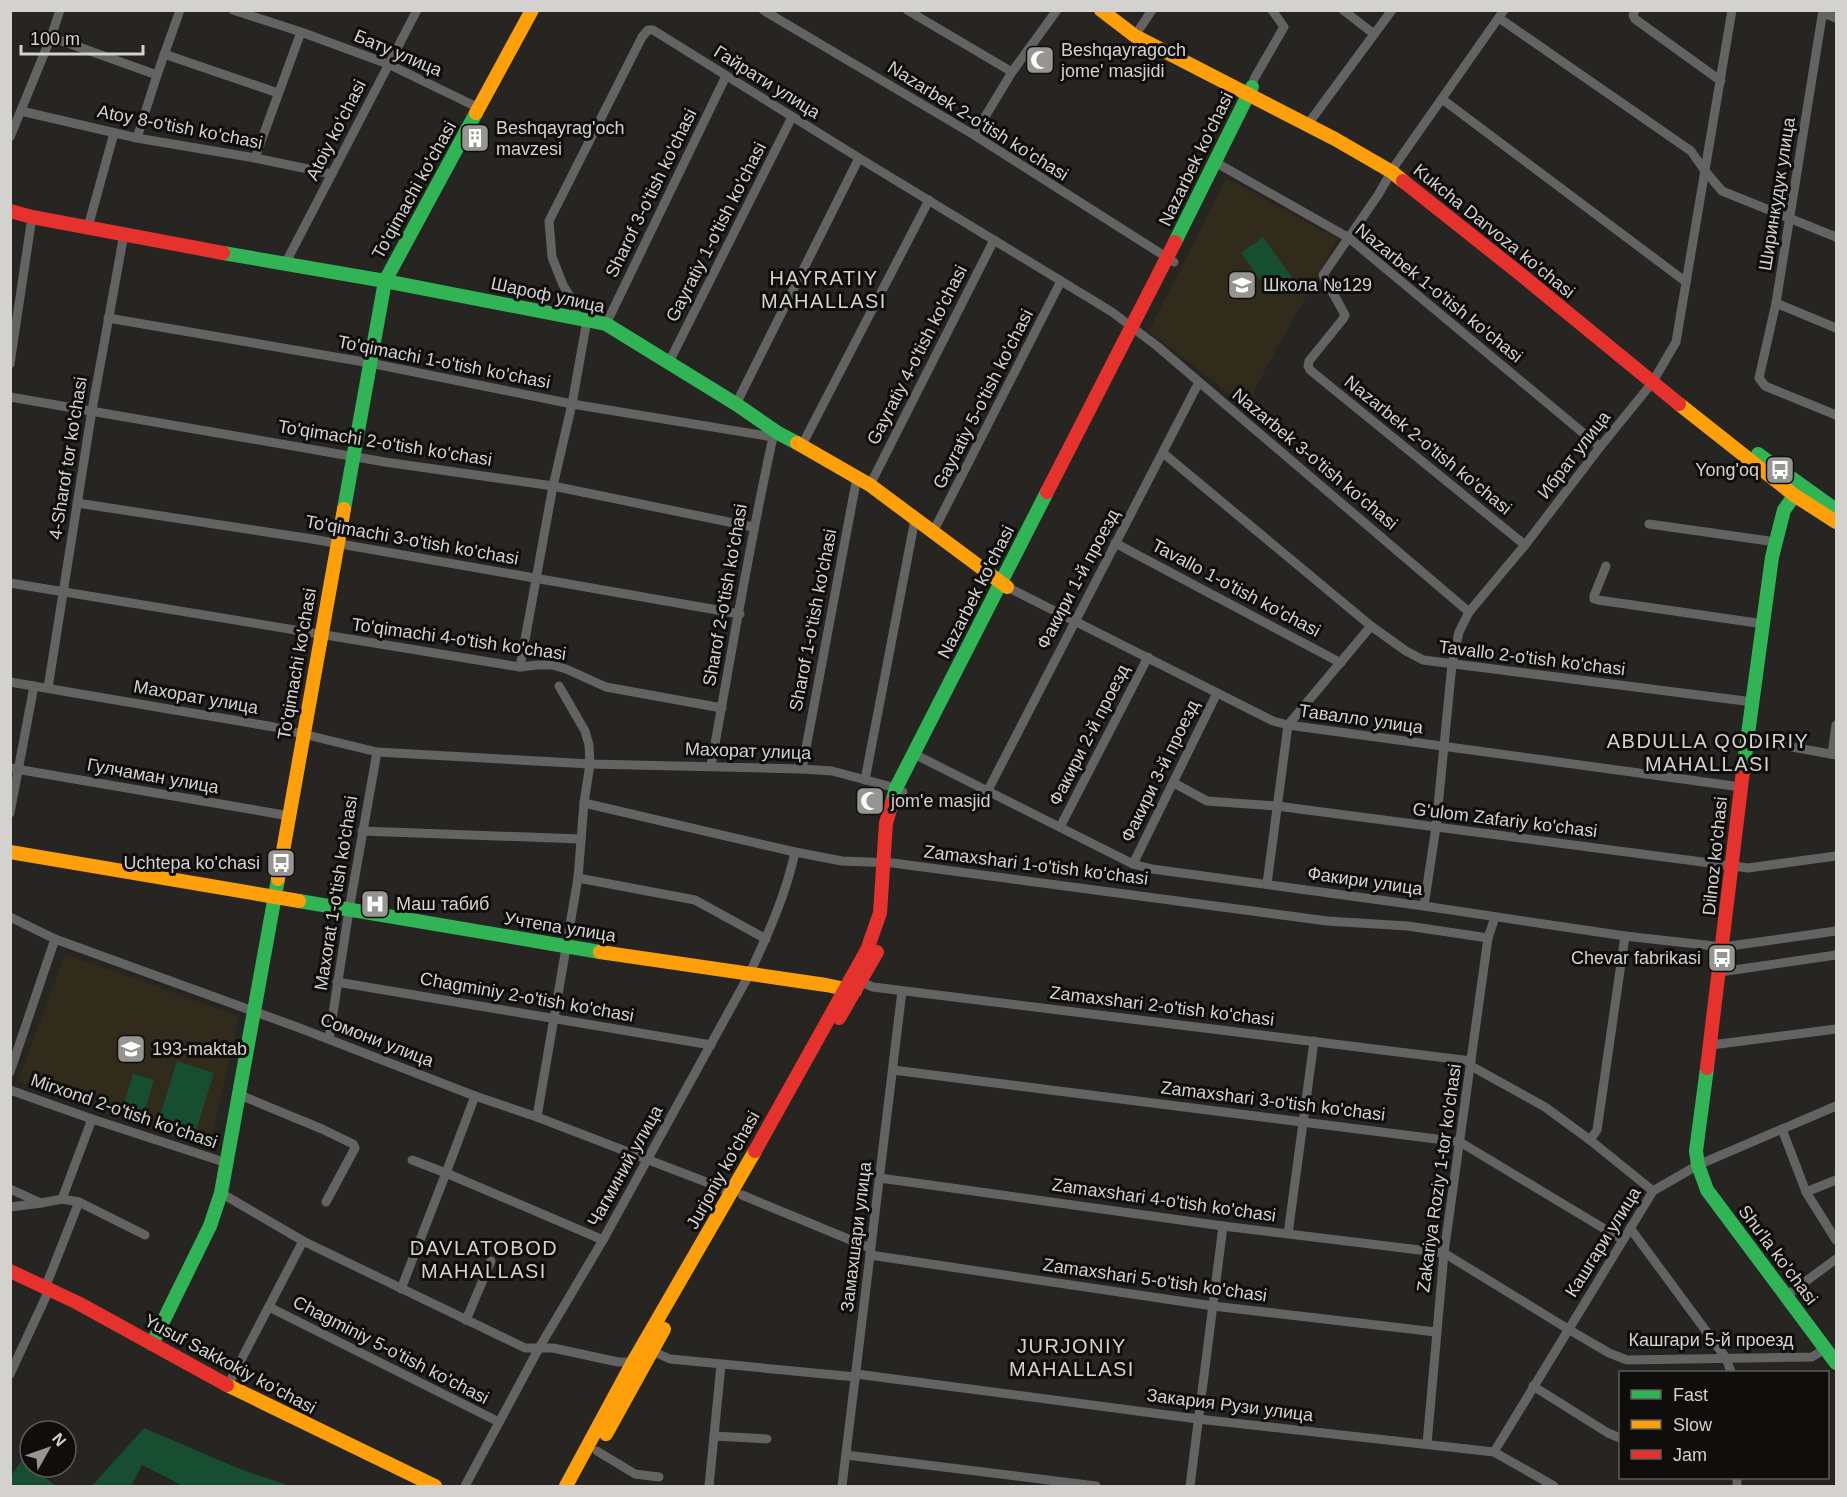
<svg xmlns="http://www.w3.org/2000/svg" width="1847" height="1497" font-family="Arial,sans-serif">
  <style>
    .education { fill: #312b1c }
    .green { fill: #174d30 }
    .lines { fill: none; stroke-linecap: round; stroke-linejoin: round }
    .street { stroke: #636363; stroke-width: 9 }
    .fast { stroke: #30b455; stroke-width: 14 }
    .slow { stroke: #ff9f0a; stroke-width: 14 }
    .jam { stroke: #e5322d; stroke-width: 14 }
    .labels { text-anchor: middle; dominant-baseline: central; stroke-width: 6; stroke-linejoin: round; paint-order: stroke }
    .poi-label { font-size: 18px; fill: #d4d2cf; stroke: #0f0e0c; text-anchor: start }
    .street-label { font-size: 18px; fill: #d4d2cf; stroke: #0f0e0c }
    .neighbourhood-label { font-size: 20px; letter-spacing: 1.5px; fill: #d4d2cf; stroke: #0f0e0c }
  </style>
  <rect width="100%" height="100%" fill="#272522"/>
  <g class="education">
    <polygon points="1226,178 1338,239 1245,406 1149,331"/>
    <polygon points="65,954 239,1016 209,1150 18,1081"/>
  </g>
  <g class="green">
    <polygon points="1263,237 1293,279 1271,295 1241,253"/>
    <polygon points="177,1061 214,1073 194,1137 157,1125"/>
    <polygon points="133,1074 154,1080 142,1120 121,1113"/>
    <polygon points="144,1428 240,1469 290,1486 183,1486 142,1465 131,1486 92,1486"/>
    <polygon points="23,1458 30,1465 30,1467 33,1467 55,1486 11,1486 11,1476"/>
  </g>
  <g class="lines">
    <g class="street">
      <polyline points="233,10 301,32 388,64 479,108"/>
      <polyline points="763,10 974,135 1174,262"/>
      <polyline points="907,10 1012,72"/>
      <polyline points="1343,10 1374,34"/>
      <polyline points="1504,10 1396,164 1378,195 1323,275 1345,315 1343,319 1309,361 1308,366 1310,370 1525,545"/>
      <polyline points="1635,10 1633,15 1635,19 1721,81"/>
      <polyline points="1823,10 1776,303 1759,378 1765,386 1836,415"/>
      <polyline points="1823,13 1836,18"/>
      <polyline points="1499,18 1691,151 1705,171 1722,191 1836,237"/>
      <polyline points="1140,28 1152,10"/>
      <polyline points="51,37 157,75"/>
      <polyline points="164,54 278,93"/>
      <polyline points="1252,87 1254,79 1284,27 1272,10"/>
      <polyline points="1442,99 1686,282"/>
      <polyline points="21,111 137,138 255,158 332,174"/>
      <polyline points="1308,124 1392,10"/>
      <polyline points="974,135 1012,72 1057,10"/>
      <polyline points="10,137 51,37 60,10"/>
      <polyline points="137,138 157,75 180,10"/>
      <polyline points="255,158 301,32"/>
      <polyline points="1215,162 1349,238 1600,447"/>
      <polyline points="88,227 114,133"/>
      <polyline points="285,264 417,10"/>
      <polyline points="1776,303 1836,328"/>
      <polyline points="575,317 577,308 563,285 552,257 549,221 642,37 648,30 653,30 859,158 1112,312 1157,346 1469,612"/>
      <polyline points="108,318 370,363 572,404 773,437"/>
      <polyline points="606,324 726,76"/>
      <polyline points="669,362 792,117"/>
      <polyline points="10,364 32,217"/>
      <polyline points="10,397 385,462 553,486 753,527"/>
      <polyline points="736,404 859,158"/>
      <polyline points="802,445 929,200"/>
      <polyline points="1163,453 1371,626 1406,651 1423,660 1753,702"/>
      <polyline points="870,485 994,240"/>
      <polyline points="77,503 312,539 740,614"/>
      <polyline points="1649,524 1776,542"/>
      <polyline points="933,532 1061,281"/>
      <polyline points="1115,543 1341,663"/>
      <polyline points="1606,566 1594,596 1594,599 1598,600 1764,624"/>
      <polyline points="10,583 520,667 537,665 552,665 566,669 606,687 722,708"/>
      <polyline points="1007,587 1273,721 1288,725 1741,787"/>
      <polyline points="520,667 553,486 572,404 587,320"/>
      <polyline points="10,682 274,727 377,752 590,764 802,769 832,771 896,788 903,792"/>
      <polyline points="48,688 92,410 124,234"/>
      <polyline points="1748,739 1836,755"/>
      <polyline points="914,754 1133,864 1152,869 1424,906 1625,936 1723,947 1836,931"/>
      <polyline points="1832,754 1836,725"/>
      <path d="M711,766C731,656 749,546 773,437L777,434"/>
      <polyline points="10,768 290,816"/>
      <polyline points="802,769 857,477"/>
      <polyline points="865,780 915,519"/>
      <polyline points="1174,783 1207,801 1277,806 1748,868 1836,856"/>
      <polyline points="987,792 1199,382"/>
      <polyline points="584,803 795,852 842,861 893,863 1327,921 1408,926 1488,938"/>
      <polyline points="10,813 34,686"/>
      <polyline points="1060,827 1148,657"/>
      <polyline points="362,831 581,839"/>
      <polyline points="1133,864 1217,693"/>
      <polyline points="578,878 695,900 766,939"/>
      <polyline points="1267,884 1288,725 1371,626"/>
      <polyline points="1424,906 1436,827 1452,664 1459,632 1469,612 1525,545 1600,447 1652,383 1676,342 1732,10"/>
      <polyline points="10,917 55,939 297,1027 475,1096 537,1117 732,1192"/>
      <polyline points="1720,972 1836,955"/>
      <polyline points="856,980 873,987 1471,1061"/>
      <polyline points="337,982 711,1045"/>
      <polyline points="329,1039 349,910 377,752"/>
      <polyline points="1711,1045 1836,1029"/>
      <polyline points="1471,1066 1545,1107 1590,1140 1653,1191"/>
      <polyline points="893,1070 1460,1142 1623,1240"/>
      <polyline points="10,1072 55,939"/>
      <polyline points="10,1090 92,1119 227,1163"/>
      <polyline points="240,1095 322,1129 353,1144 355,1148 326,1202"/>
      <polyline points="537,1117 578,878 584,803 590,764 589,745 585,731 559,686"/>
      <polyline points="1782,1129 1806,1192 1836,1240"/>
      <polyline points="1590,1140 1597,1130 1625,936"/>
      <polyline points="412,1160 446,1173 603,1240"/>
      <polyline points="880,1178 1223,1226 1444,1253 1568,1329 1609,1353 1627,1360 1812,1357 1825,1349"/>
      <polyline points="10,1189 41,1203 62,1199 79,1202 145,1235"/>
      <polyline points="1806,1192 1836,1180"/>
      <polyline points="221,1193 303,1241 525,1348 553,1348 618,1362 633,1362"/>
      <polyline points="742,1195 870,1248"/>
      <polyline points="62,1199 92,1119"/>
      <polyline points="10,1207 41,1203"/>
      <polyline points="1630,1228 1726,1358 1731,1372"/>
      <polyline points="1288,1234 1314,1041"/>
      <polyline points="870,1255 1213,1306 1436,1332"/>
      <polyline points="45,1288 79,1202"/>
      <polyline points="401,1289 446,1173 475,1096"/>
      <polyline points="1786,1296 1836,1259"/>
      <polyline points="269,1307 499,1422"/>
      <polyline points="466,1320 491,1261"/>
      <polyline points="652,1351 670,1359 856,1377"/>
      <polyline points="10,1374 49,1290"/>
      <polyline points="856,1374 1198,1419 1494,1452 1554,1486"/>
      <polyline points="228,1385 303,1241"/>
      <polyline points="1533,1386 1608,1433 1620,1438"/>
      <polyline points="714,1436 767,1439"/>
      <polyline points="1427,1444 1444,1253 1488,938 1495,917"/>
      <polyline points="597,1451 635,1474 659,1477"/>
      <polyline points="1494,1452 1653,1191 1698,1165 1836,1106"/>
      <polyline points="846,1455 1096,1486"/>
      <polyline points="1737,1478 1737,1486"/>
      <path d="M465,1486L539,1348L603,1240L749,975C767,936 786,895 795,852"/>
      <polyline points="709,1486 721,1365"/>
      <polyline points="842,1486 902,991"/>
      <polyline points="1190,1486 1223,1226"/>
    </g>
    <g class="fast">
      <polyline points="1175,242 1252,87"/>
      <polyline points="223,253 385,281 606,324 736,404 778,433 797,443"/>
      <polyline points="1758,454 1836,510"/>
      <polyline points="344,509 385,281 476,113"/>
      <polyline points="1743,771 1772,557 1784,510 1801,486"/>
      <polyline points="892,803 896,788 1047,492"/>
      <polyline points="299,901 600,952"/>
      <polyline points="1707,1068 1696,1151 1698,1165 1707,1190 1836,1363"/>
      <polyline points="152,1344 210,1226 221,1193 278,879"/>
    </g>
    <g class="slow">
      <polyline points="1101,10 1135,36 1335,139 1392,172 1403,181"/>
      <polyline points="476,113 532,10"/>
      <polyline points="1679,404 1794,495 1836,522"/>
      <polyline points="797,443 870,485 1007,587"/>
      <polyline points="10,852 299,901"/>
      <polyline points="278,879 344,509"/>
      <polyline points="600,952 826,985 855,991"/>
      <polyline points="227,1385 435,1486"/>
      <polyline points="606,1434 664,1329"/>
      <polyline points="566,1486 633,1362 755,1151"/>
    </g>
    <g class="jam">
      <polyline points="1403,181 1519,273 1679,404"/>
      <polyline points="10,211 32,217 223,253"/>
      <polyline points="1047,492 1175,242"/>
      <polyline points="839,1018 877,952"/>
      <polyline points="1707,1068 1743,771"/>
      <polyline points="755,1151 867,950 880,913 886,823 892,803"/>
      <polyline points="10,1271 78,1303 227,1385"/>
    </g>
  </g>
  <defs>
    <g id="mosque-square" transform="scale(1.5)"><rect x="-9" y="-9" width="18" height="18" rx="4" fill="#979592" stroke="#0f0e0c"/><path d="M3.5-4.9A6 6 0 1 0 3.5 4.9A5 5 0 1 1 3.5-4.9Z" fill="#fff"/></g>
    <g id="building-square" transform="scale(1.5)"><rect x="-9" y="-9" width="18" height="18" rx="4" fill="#979592" stroke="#0f0e0c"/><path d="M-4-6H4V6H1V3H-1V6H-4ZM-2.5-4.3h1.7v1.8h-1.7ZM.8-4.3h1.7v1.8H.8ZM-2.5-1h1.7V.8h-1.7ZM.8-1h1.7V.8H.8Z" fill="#fff"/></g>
    <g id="school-square" transform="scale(1.5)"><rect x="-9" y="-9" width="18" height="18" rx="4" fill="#979592" stroke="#0f0e0c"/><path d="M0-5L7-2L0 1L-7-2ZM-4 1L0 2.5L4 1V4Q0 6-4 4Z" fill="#fff"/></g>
    <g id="bus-square" transform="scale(1.5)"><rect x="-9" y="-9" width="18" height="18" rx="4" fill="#979592" stroke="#0f0e0c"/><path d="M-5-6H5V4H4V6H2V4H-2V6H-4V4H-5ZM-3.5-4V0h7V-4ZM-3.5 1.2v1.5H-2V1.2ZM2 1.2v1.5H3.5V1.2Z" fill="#fff"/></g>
    <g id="hospital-square" transform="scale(1.5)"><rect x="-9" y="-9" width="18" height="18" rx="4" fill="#979592" stroke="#0f0e0c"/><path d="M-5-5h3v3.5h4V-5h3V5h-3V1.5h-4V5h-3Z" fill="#fff"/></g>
  </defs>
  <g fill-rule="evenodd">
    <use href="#mosque-square" x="1040" y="60"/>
    <use href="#building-square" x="475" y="138"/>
    <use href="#school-square" x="1242" y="285"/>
    <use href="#bus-square" x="1780" y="470"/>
    <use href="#mosque-square" x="870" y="801"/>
    <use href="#bus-square" x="281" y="863"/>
    <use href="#hospital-square" x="375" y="904"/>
    <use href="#bus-square" x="1722" y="958"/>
    <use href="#school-square" x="131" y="1049"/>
  </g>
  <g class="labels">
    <g class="poi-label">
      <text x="1061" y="50">Beshqayragoch<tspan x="1061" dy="21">jome' masjidi</tspan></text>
      <text x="496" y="128">Beshqayrag'och<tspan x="496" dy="21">mavzesi</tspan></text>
      <text x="1263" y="285">Школа №129</text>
      <text x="1759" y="470" text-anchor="end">Yong'oq</text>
      <text x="891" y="801">jom'e masjid</text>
      <text x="260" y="863" text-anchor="end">Uchtepa ko'chasi</text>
      <text x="396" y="904">Маш табиб</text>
      <text x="1701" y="958" text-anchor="end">Chevar fabrikasi</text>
      <text x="152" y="1049">193-maktab</text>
    </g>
    <g class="street-label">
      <text transform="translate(398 53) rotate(23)">Бату улица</text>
      <text transform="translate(767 82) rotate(32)">Гайрати улица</text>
      <text transform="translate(978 121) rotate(32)">Nazarbek 2-o'tish ko'chasi</text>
      <text transform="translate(180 127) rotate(11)">Atoy 8-o'tish ko'chasi</text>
      <text transform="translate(336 130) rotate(-63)">Atoiy koʻchasi</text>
      <text transform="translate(1196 159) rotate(-64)">Nazarbek ko'chasi</text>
      <text transform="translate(414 190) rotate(-61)">To'qimachi ko'chasi</text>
      <text transform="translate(651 193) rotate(-64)">Sharof 3-o'tish ko'chasi</text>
      <text transform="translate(1777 194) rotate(-81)">Ширинкудук улица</text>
      <text transform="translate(1494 231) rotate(39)">Kukcha Darvoza ko'chasi</text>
      <text transform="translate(716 232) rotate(-63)">Gayratiy 1-o'tish ko'chasi</text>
      <text transform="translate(1439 293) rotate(39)">Nazarbek 1-o'tish ko'chasi</text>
      <text transform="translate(548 295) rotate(12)">Шароф улица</text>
      <text transform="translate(917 355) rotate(-63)">Gayratiy 4-o'tish ko'chasi</text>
      <text transform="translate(444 362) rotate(11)">To'qimachi 1-o'tish ko'chasi</text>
      <text transform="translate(983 399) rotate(-63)">Gayratiy 5-o'tish ko'chasi</text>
      <text transform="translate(385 443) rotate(9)">To'qimachi 2-o'tish ko'chasi</text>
      <text transform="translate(1428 445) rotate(39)">Nazarbek 2-o'tish ko'chasi</text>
      <text transform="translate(1574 455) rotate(-52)">Ибрат улица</text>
      <text transform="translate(68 458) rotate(-81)">4-Sharof tor ko'chasi</text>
      <text transform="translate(1315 459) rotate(40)">Nazarbek 3-o'tish ko'chasi</text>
      <text transform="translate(412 540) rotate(10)">To'qimachi 3-o'tish ko'chasi</text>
      <text transform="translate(1078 579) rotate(-62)">Факири 1-й проезд</text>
      <text transform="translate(1236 588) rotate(28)">Tavallo 1-o'tish ko'chasi</text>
      <text transform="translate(976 592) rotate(-63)">Nazarbek ko'chasi</text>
      <text transform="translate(725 595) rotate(-80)">Sharof 2-o'tish ko'chasi</text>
      <text transform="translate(813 620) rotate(-79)">Sharof 1-o'tish ko'chasi</text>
      <text transform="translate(459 639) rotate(8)">To'qimachi 4-o'tish ko'chasi</text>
      <text transform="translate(1532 658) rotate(7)">Tavallo 2-o'tish ko'chasi</text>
      <text transform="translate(297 664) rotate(-80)">To'qimachi ko'chasi</text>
      <text transform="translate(196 697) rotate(10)">Махорат улица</text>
      <text transform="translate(1361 719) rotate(8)">Тавалло улица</text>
      <text transform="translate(1089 735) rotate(-63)">Факири 2-й проезд</text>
      <text transform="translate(748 751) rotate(2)">Махорат улица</text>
      <text transform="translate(1160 771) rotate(-64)">Факири 3-й проезд</text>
      <text transform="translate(153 776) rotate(10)">Гулчаман улица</text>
      <text transform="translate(1505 820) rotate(7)">G'ulom Zafariy ko'chasi</text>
      <text transform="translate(1715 856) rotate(-84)">Dilnoz ko'chasi</text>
      <text transform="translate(1036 865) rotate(7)">Zamaxshari 1-o'tish ko'chasi</text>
      <text transform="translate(1365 881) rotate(8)">Факири улица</text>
      <text transform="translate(336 893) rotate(-81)">Maxorat 1-o'tish ko'chasi</text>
      <text transform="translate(560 927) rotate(9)">Учтепа улица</text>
      <text transform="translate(527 997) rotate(10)">Chagminiy 2-o'tish ko'chasi</text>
      <text transform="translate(1162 1006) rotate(7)">Zamaxshari 2-o'tish ko'chasi</text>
      <text transform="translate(377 1040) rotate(21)">Сомони улица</text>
      <text transform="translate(1273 1101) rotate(7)">Zamaxshari 3-o'tish ko'chasi</text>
      <text transform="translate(124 1111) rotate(19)">Mirxond 2-o'tish ko'chasi</text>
      <text transform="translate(625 1166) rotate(-61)">Чагминий улица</text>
      <text transform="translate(723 1170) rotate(-61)">Jurjoniy ko'chasi</text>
      <text transform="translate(1439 1178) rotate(-82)">Zakariya Roziy 1-tor ko'chasi</text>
      <text transform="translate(1164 1200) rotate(8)">Zamaxshari 4-o'tish ko'chasi</text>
      <text transform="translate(856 1237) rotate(-83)">Замахшари улица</text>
      <text transform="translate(1603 1242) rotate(-58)">Кашгари улица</text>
      <text transform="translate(1778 1255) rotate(53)">Shu'la ko'chasi</text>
      <text transform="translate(1155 1280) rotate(8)">Zamaxshari 5-o'tish ko'chasi</text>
      <text x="1711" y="1340">Кашгари 5-й проезд</text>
      <text transform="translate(391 1350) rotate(27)">Chagminiy 5-o'tish ko'chasi</text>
      <text transform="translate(230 1364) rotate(28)">Yusuf Sakkokiy ko'chasi</text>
      <text transform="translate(1230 1405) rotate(7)">Закария Рузи улица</text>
    </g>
    <g class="neighbourhood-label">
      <text x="824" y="278">HAYRATIY<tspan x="824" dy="23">MAHALLASI</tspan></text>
      <text x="1708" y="741">ABDULLA QODIRIY<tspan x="1708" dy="23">MAHALLASI</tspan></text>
      <text x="484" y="1248">DAVLATOBOD<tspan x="484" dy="23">MAHALLASI</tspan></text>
      <text x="1072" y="1346">JURJONIY<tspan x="1072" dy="23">MAHALLASI</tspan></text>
    </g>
  </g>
  <rect width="1847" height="1497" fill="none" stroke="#d4d2cf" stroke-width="24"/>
  <rect x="1619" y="1371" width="210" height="108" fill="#0f0e0c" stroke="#5e5c5a" stroke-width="1.5"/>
  <rect x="1631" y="1390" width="30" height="9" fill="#30b455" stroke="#5e5c5a" stroke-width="1.5"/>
  <text x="1673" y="1401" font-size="18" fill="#d4d2cf">Fast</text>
  <rect x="1631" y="1420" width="30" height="9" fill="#ff9f0a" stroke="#5e5c5a" stroke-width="1.5"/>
  <text x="1673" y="1431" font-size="18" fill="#d4d2cf">Slow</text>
  <rect x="1631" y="1450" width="30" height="9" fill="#e5322d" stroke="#5e5c5a" stroke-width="1.5"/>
  <text x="1673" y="1461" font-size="18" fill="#d4d2cf">Jam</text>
  <g transform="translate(48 1449) rotate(50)"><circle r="28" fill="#0f0e0c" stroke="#5e5c5a" stroke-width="1.5"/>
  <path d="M0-4.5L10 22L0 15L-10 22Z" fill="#979592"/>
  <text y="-9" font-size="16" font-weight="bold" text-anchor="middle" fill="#d4d2cf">N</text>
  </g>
  <path d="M21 45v9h122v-9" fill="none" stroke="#d4d2cf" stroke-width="3"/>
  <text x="30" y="45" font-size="18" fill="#d4d2cf" stroke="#0f0e0c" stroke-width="4.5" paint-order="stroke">100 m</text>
</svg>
